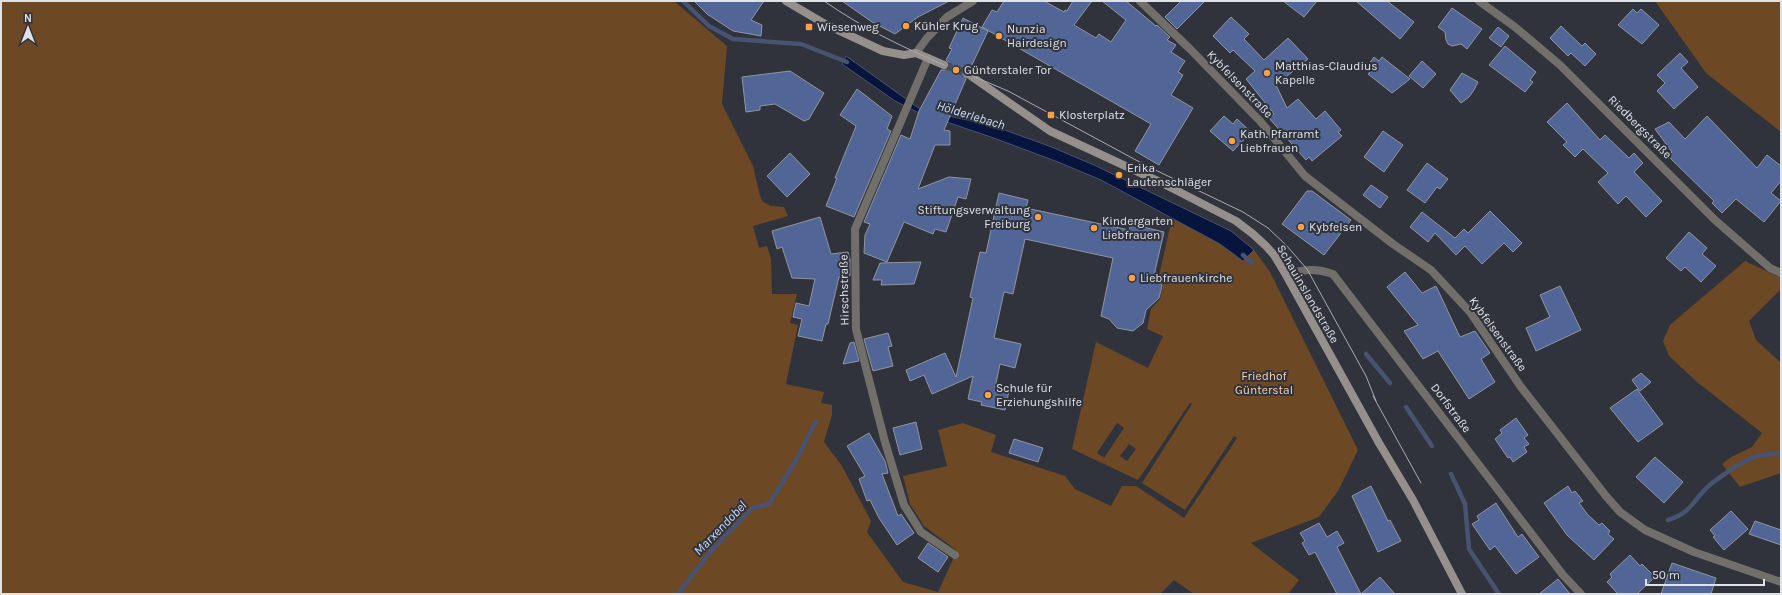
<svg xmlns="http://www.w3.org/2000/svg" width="1782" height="595" font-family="Karla,sans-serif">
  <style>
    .green { fill: #6d4824; fill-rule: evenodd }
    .water { fill: #07153e; stroke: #485271 }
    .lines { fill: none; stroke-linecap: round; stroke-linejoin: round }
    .stream { stroke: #485271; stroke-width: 4.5 }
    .building { fill: #516696; stroke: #91959f }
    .secondary-tunnel { stroke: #4a4d55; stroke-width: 8; stroke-dasharray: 8 4; stroke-linecap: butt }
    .minor { stroke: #726f6b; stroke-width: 8 }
    .secondary { stroke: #95908b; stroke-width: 8 }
    .tram { stroke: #a9acb2; stroke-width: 1 }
    .poi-dot { fill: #f7a248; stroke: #30333b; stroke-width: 1.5 }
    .labels { text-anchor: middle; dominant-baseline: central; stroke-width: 4; stroke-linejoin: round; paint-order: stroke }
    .poi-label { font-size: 12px; fill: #dfe2e7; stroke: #30333b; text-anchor: start }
    .street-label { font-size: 12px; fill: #dfe2e7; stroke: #30333b }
    .park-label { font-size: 12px; fill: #fbd3ae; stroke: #30333b }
    .water-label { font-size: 13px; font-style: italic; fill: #ccdaf8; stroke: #30333b }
  </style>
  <rect width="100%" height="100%" fill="#30333b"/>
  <g class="green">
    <path d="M1,1H674L727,46L722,104L753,166L760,196L763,202L771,206L784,207L788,216L753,226L759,248L767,246L771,259L772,294H797L790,323L798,325L786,384L824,392L821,403L832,405V415L824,442L842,466L871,521L867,532L903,582L938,592L955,555L956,550L924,526L910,504L903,476L947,466L938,430L963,423L996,435L991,452L1065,476L1075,489L1111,506L1122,486H1136L1184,518L1237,438L1234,436L1185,510L1142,483L1192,404L1190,403L1138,480L1072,449L1096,342L1148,368L1163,336L1147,329L1151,309L1160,299L1163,286L1159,276L1172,218L1220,244L1243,261L1254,250L1270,272L1358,450L1338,491L1319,517L1251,543L1299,580L1288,594H1194L1174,580L1160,594H1ZM1117,423L1124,428L1104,458L1097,453ZM1129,444L1136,449L1127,461L1120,456Z"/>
    <polygon points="1655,1 1781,1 1781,132 1706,73"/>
    <polygon points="1745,261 1781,278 1781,289 1749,321 1756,340 1781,363 1781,473 1740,487 1722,464 1731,457 1752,447 1762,433 1697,382 1669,356 1663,341 1670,325"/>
  </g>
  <polygon class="water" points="846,56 920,109 933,113 988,124 1049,146 1094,165 1231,231 1254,250 1243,261 1220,244 1101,180 1058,162 991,137 917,112 895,101 842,64"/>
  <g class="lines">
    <g class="stream">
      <polyline points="683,1 709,26 733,39 801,44 847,62"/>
      <polyline points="1243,255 1252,263"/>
      <polyline points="1366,354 1390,383"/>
      <polyline points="1406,407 1432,446"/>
      <polyline points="1451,474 1465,504 1469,549 1499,594"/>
      <path d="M1668,520C1694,512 1693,498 1712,483C1720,477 1747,458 1757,456C1765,454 1773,455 1781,452"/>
      <polyline points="678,594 710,552 753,508 769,504 795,462 816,421"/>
    </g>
  </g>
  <g class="building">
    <polygon points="694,1 764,1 751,20 762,25 761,36 733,31 707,14"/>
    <polygon points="842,1 949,1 918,17 895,34 872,22"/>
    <polygon points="1004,1 1044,1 1064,12 1065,10 1067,11 1073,1 1092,1 1074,25 1096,38 1099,34 1111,42 1126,20 1102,1 1126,1 1156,26 1157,25 1170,37 1167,40 1176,45 1171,52 1185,61 1178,72 1183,75 1171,95 1193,108 1159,165 1135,151 1151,124 982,27 992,10 997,12"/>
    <polygon points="1181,1 1205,1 1177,29 1165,17"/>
    <polygon points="1283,1 1317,1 1304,17"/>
    <polygon points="1356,1 1387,1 1414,22 1400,39"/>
    <polygon points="1452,8 1482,29 1467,49 1461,44 1452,46 1448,44 1446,40 1445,32 1438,27"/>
    <polygon points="1633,9 1637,13 1641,9 1659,25 1642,44 1618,25"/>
    <polygon points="1231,17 1249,34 1244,39 1264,60 1288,38 1308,59 1276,85 1287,108 1298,99 1316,119 1325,111 1341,130 1338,132 1342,136 1312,161 1309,157 1306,160 1269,118 1274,114 1246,79 1255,71 1233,50 1230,53 1213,36"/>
    <polygon points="963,18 988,31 970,69 965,69 963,73 966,79 944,130 950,131 950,145 935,145 918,189 949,177 971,179 966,199 958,197 946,232 935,229 933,234 904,222 887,262 864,253 865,235 870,224 864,222 901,135 910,139 919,111 941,70 945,70 949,68 949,64 946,60 952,49 949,48"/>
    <polygon points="1561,26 1582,46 1585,43 1596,54 1585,66 1571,53 1568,56 1550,38"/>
    <polygon points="1498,27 1509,36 1501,47 1489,38"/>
    <polygon points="1505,46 1536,72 1530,80 1533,82 1525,92 1489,65"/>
    <polygon points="1680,53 1688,62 1681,68 1698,87 1674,109 1657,91 1665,83 1657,75"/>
    <polygon points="1374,57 1379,61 1382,57 1410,79 1392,93 1368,74 1370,73 1365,69"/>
    <polygon points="1422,61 1436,74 1423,88 1409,76"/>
    <polygon points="790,71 824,93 809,119 804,121 775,104 760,106 760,110 746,112 742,77"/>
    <polygon points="1462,73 1478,82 1474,90 1469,97 1461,103 1450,90"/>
    <polygon points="857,89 892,116 887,129 891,131 854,217 826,206 837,178 835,178 856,126 840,115"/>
    <polygon points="1567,103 1600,140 1605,135 1629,158 1634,153 1643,163 1634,172 1662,201 1646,217 1626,196 1618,204 1598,182 1608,173 1583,149 1575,157 1563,145 1567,142 1547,122"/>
    <polygon points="1224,116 1233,124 1237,119 1251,132 1233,151 1210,131"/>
    <polygon points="1707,116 1757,168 1767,155 1781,166 1781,181 1771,193 1781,201 1764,222 1736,199 1722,213 1712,203 1714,201 1668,156 1672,152 1655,129 1669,122 1685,139"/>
    <polygon points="1383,131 1403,145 1384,172 1364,157"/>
    <polygon points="790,153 810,174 787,197 767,176"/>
    <polygon points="1427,163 1448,179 1440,189 1437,187 1425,203 1407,190"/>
    <polygon points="1371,185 1388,197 1380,208 1363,195"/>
    <polygon points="1307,191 1312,191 1351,220 1324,255 1282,224"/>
    <polygon points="999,193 1028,200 1026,208 1129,230 1131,224 1164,232 1155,271 1162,286 1159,298 1146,310 1143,323 1133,331 1117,328 1109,319 1101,316 1113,258 1025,239 1013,294 1004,292 994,338 1021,344 1015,368 1000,364 995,388 1009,391 1005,410 981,405 982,402 968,399 973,376 932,394 924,375 910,381 906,370 945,353 956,377 973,298 970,297 980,252 986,253"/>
    <polygon points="1490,211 1522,243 1513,252 1504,243 1482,264 1465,246 1456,255 1435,233 1428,242 1410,227 1422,212 1455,238 1464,229 1468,233"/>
    <polygon points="820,217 831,254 848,252 850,259 850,276 839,277 828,324 826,324 822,341 798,336 802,319 793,317 796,303 809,306 815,279 792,278 782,247 777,249 772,231"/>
    <polygon points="1689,232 1707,248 1702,254 1716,266 1701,282 1685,267 1681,271 1666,258"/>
    <polygon points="921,262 914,284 881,285 882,280 873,280 880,263"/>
    <polygon points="1405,272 1422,293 1436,286 1460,337 1475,331 1490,353 1481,359 1495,382 1469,399 1438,351 1423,359 1404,331 1418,325 1387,287"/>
    <polygon points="1560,286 1581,330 1536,351 1526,328 1550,317 1540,295"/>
    <polygon points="888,333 892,346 888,347 893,366 873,371 864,339"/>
    <polygon points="854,342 859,361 843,364 850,343"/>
    <polygon points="1641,373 1651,382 1640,391 1632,380"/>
    <polygon points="1637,389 1663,424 1638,442 1610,408"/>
    <polygon points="1516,418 1528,435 1524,438 1529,444 1524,447 1527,452 1513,462 1510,457 1508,458 1495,439 1502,433 1500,430"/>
    <polygon points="916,422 922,449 900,455 893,428"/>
    <polygon points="869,433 885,461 888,473 882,474 898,516 901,514 914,533 897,545 879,518 870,500 867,501 859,479 865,476 847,446"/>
    <polygon points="1014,439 1043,448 1038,462 1009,453"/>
    <polygon points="1655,457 1683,482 1664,503 1636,477"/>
    <polygon points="1371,486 1388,521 1390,520 1401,541 1378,552 1352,496"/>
    <polygon points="1568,486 1572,493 1575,491 1583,501 1579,503 1588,515 1599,525 1602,523 1610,531 1608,534 1614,539 1594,560 1567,535 1544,503"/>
    <polygon points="1496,503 1518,537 1522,534 1539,557 1516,574 1495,546 1490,550 1472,524 1479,520 1477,516"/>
    <polygon points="1731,511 1748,529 1724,550 1713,537 1715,536 1710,530"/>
    <polygon points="1755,521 1781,530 1781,545 1749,534"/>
    <polygon points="1319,523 1327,537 1337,531 1344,543 1337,547 1361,594 1380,577 1395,594 1337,594 1315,552 1309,555 1302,543 1305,541 1300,533"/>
    <polygon points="928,543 948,557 938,572 918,558"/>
    <polygon points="1630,555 1640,566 1642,564 1655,577 1637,594 1618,594 1607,582 1612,577 1610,574"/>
    <polygon points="1672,563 1716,578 1711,594 1661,594"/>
    <polygon points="1558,579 1570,594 1539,594"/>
  </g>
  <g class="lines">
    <polyline class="secondary-tunnel" points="944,65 968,74"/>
    <g class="minor">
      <polyline points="1140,1 1190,49 1260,121 1305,176 1393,244 1431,270 1470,312 1521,387 1606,496 1620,512 1645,530 1694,552 1781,582"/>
      <polyline points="1479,1 1515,27 1560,65 1715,220 1770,268 1781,273"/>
      <polyline points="916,53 927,38 947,17 973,1"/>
      <polyline points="928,58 855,229 856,329 885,442 904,505 921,532 955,555"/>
      <path d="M1286,275C1303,269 1316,268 1333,274L1563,575L1581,594"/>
    </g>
    <g class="secondary">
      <polyline points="786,1 825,24 883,51 904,55 916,53 944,65"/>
      <polyline points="968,74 1050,131 1162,183 1236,221 1253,234 1266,246 1274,255 1286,275 1379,443 1413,500 1462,594"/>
    </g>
    <g class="tram">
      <path d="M824,1C863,28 900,46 944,65"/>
      <polyline points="968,74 1008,91 1147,166 1243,212 1268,228 1286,245 1307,269 1366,376 1376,401"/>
      <polyline points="1373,396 1421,483"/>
    </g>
  </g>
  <g class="poi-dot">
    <circle cx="906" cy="26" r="4"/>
    <rect x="805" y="23" width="8" height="8" rx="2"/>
    <circle cx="999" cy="36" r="4"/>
    <circle cx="956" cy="70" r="4"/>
    <circle cx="1267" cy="73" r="4"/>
    <rect x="1047" y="111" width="8" height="8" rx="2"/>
    <circle cx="1232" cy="141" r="4"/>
    <circle cx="1119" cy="175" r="4"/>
    <circle cx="1038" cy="217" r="4"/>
    <circle cx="1301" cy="227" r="4"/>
    <circle cx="1094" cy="228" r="4"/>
    <circle cx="1132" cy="278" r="4"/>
    <circle cx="988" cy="395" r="4"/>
  </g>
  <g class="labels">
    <g class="poi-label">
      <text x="914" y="26">Kühler Krug</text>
      <text x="817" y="27">Wiesenweg</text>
      <text x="1007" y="29">Nunzia<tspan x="1007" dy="14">Hairdesign</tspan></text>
      <text x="1275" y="66">Matthias-Claudius<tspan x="1275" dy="14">Kapelle</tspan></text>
      <text x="964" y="70">Günterstaler Tor</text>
      <text x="1059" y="115">Klosterplatz</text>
      <text x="1240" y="134">Kath. Pfarramt<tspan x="1240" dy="14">Liebfrauen</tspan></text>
      <text x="1127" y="168">Erika<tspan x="1127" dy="14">Lautenschläger</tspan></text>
      <text x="1030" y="210" text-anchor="end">Stiftungsverwaltung<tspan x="1030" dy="14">Freiburg</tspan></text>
      <text x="1102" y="221">Kindergarten<tspan x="1102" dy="14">Liebfrauen</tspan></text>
      <text x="1309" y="227">Kybfelsen</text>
      <text x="1140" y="278">Liebfrauenkirche</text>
      <text x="996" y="388">Schule für<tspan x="996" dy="14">Erziehungshilfe</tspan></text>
    </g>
    <g class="street-label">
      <text transform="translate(1240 84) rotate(46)">Kybfelsenstraße</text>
      <text transform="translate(1640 127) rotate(45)">Riedbergstraße</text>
      <text transform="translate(844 290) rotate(-91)">Hirschstraße</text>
      <text transform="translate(1308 294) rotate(60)">Schauinslandstraße</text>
      <text transform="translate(1498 334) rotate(54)">Kybfelsenstraße</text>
      <text transform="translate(1451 408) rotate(53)">Dorfstraße</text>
    </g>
    <g class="park-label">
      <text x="1264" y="376">Friedhof<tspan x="1264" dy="14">Günterstal</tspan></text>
    </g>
    <g class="water-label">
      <text transform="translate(971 115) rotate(17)">Hölderlebach</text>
      <text transform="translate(720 528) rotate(-46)">Marxendobel</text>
    </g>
  </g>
  <rect width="1782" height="595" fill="none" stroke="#dfe2e7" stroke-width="4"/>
  <g transform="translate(28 28)" stroke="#30333b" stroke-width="3" paint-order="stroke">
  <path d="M0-3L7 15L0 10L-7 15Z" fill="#dfe2e7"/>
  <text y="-6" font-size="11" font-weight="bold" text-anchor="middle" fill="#dfe2e7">N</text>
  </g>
  <path d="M1646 579v6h118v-6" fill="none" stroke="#dfe2e7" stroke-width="2"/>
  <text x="1652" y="579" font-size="12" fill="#dfe2e7" stroke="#30333b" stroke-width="3" paint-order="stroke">50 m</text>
</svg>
